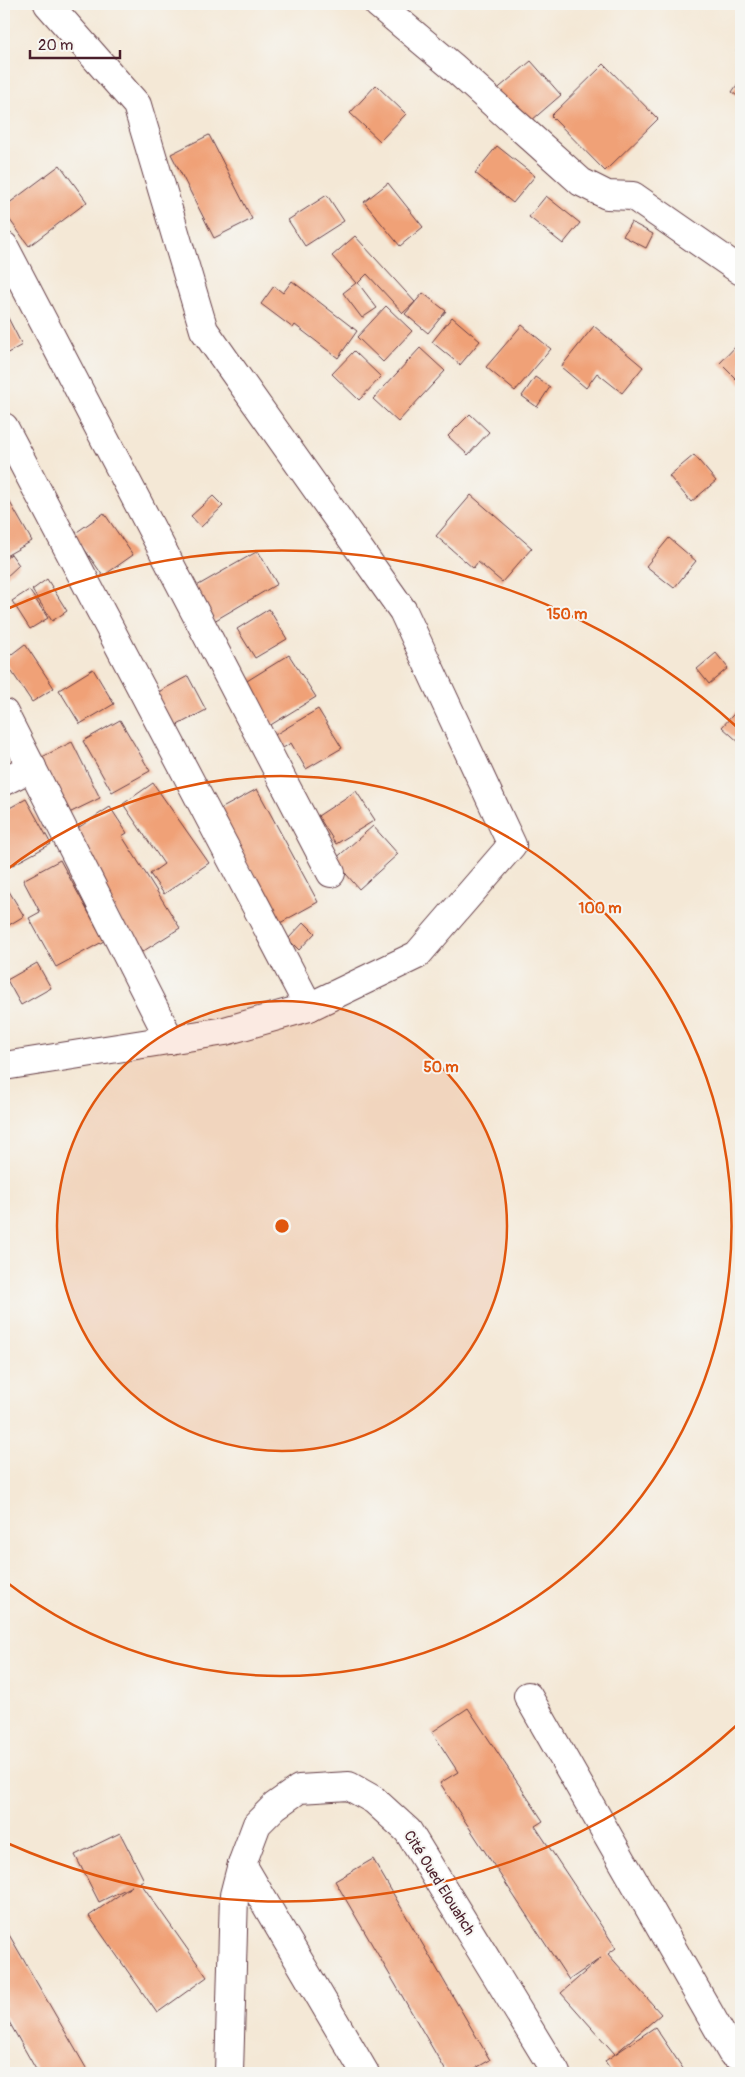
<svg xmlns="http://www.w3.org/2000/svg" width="745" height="2077" font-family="Pangolin,sans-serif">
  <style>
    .building { fill: #f0a177 }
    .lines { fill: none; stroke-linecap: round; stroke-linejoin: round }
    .street-casing { stroke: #643d45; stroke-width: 30 }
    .street { stroke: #fff; stroke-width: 28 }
    .ring { fill: none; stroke: #e0560e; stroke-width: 2.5 }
    .labels { text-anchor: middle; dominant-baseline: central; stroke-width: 4; stroke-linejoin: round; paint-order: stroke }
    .street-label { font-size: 15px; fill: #4a1f2b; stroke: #f6f6f2 }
    .centre { fill: #e0560e; stroke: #f6f6f2; stroke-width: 2.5 }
    .ring-label { font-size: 15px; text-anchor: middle; font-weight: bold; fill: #e0560e; stroke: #f6f6f2; stroke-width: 4; stroke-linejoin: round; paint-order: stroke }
  </style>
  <rect width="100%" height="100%" fill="#f6f6f2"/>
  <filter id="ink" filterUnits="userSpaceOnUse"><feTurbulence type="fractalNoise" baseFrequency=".02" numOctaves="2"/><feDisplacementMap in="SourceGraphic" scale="10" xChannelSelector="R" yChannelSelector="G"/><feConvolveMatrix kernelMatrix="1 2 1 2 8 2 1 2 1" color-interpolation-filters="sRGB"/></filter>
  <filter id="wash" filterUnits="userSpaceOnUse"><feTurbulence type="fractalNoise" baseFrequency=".0096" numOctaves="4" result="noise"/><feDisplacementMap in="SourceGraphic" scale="20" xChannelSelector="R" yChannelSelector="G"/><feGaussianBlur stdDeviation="1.12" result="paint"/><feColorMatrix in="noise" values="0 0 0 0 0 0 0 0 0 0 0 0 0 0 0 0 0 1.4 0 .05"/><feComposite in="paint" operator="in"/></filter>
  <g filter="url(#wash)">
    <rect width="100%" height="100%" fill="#f4e8d6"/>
    <g id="blocks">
      <g class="building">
        <polygon points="741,45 741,56 736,51"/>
        <polygon points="531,61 561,95 524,127 494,92"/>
        <polygon points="604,64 658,119 605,171 551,116"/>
        <polygon points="741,79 741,99 732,92"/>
        <polygon points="376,85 406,114 380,141 350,113"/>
        <polygon points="209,135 252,219 214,238 171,154"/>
        <polygon points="497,146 535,176 513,203 475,173"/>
        <polygon points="60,165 87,202 29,246 4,212 4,207"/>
        <polygon points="388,183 423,227 400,246 364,202"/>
        <polygon points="327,195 344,221 305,246 288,220"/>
        <polygon points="546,196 580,223 563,244 529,217"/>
        <polygon points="631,222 653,234 646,248 623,236"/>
        <polygon points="355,236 415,302 403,313 367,274 358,283 377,308 362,318 343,293 356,283 332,256"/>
        <polygon points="292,281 357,331 338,358 295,325 293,328 261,304 274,286 283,293"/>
        <polygon points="423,293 446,311 428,333 405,314"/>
        <polygon points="386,306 412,331 383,362 357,337"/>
        <polygon points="4,310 22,345 4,355"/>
        <polygon points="452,317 480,341 460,365 432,342"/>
        <polygon points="522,325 551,349 515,391 486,367"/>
        <polygon points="594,326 643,367 622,393 597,373 586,388 561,367"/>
        <polygon points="738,344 741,347 741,384 720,363"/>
        <polygon points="420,348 445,371 398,422 373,399"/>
        <polygon points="354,351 381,377 359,400 332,374"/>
        <polygon points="535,377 550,387 537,407 522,396"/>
        <polygon points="470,414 489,432 468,455 448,436"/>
        <polygon points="694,455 716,481 691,502 669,476"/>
        <polygon points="4,492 32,541 4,557"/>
        <polygon points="471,495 532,548 502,582 478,562 473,568 436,536"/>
        <polygon points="213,496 223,506 201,527 191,516"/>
        <polygon points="104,513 133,555 103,576 74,534"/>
        <polygon points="669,538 696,561 674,588 646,566"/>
        <polygon points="258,551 277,584 214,621 195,587"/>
        <polygon points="11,554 19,565 4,579 4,560"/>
        <polygon points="47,579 67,611 52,621 32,590"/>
        <polygon points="29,590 48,618 30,629 12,601"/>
        <polygon points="269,609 287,639 255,658 237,629"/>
        <polygon points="25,644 54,688 32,702 4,660"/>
        <polygon points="716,653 728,668 709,684 697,669"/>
        <polygon points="289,655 316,697 269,726 242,684"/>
        <polygon points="93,669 114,704 80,724 59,690"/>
        <polygon points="188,676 206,710 168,730 151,696"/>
        <polygon points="741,706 741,744 722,727"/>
        <polygon points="318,709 342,748 306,769 291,743 275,753 268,739"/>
        <polygon points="120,720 150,771 112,792 83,741"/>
        <polygon points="72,742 100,798 65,815 36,760"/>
        <polygon points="153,783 209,863 164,894 150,874 164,864 123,804"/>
        <polygon points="257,789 318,902 280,923 259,884 215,812"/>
        <polygon points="356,791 375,820 336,844 318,816"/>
        <polygon points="26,799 51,844 7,868 4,862 4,811"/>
        <polygon points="110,807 127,833 122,836 180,928 142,952 116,913 70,833"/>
        <polygon points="373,826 398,854 359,889 334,860"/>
        <polygon points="60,860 104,941 56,967 29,918 40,912 23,880"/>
        <polygon points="4,883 24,916 4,928"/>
        <polygon points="304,922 315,933 299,950 288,939"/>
        <polygon points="37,963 51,988 21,1005 7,980"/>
        <polygon points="468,1708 543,1821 535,1826 616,1948 608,1954 661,2014 615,2054 561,1993 601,1958 569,1980 440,1783 458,1772 432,1732"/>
        <polygon points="120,1833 144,1880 140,1882 207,1977 157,2013 89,1916 132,1886 99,1902 75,1855"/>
        <polygon points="373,1859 490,2060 467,2073 447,2073 335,1881"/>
        <polygon points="4,1926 89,2073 38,2073 4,2013"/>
        <polygon points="655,2027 686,2073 613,2073 605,2061"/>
      </g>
    </g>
  </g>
  <g filter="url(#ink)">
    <use href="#blocks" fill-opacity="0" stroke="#643d45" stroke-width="1"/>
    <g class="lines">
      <g class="street-casing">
        <g id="street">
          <polyline points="378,4 452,66 581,182 607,195 633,196 741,271"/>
          <polyline points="4,246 331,873"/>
          <polyline points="4,427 309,1007"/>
          <polyline points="4,713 170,1040"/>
          <polyline points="4,781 32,767"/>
          <polyline points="4,1066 225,1031 309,1007 417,955 512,845 403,611 204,330 137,105 48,4"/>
          <polyline points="528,1696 732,2053 741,2057"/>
          <polyline points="242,1864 365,2073"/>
          <polyline points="229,2073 234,1895 242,1864 257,1824 275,1806 299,1789 349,1786 374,1800 408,1831 556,2073"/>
        </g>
      </g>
      <use href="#street" class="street"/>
    </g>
  </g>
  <circle cx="282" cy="1226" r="225" fill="#e0560e" fill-opacity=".12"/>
  <g class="ring">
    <circle cx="282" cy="1226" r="225"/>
    <path d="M5 871A450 450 0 1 1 5 1581"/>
    <path d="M738 1724A675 675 0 0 1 7 1843M7 609A675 675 0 0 1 738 728"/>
  </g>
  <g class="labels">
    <g class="street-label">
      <text transform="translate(439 1883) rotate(58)">Cité Oued Elouahch</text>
    </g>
  </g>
  <circle cx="282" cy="1226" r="8" class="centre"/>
  <g class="ring-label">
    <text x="567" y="619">150 m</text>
    <text x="600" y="913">100 m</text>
    <text x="441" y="1072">50 m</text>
  </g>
  <rect width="745" height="2077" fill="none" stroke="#f6f6f2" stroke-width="20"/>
  <path d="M30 50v8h90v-8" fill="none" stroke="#4a1f2b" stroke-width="2.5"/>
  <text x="38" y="50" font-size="15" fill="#4a1f2b" stroke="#f6f6f2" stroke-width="4" paint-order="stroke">20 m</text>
</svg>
